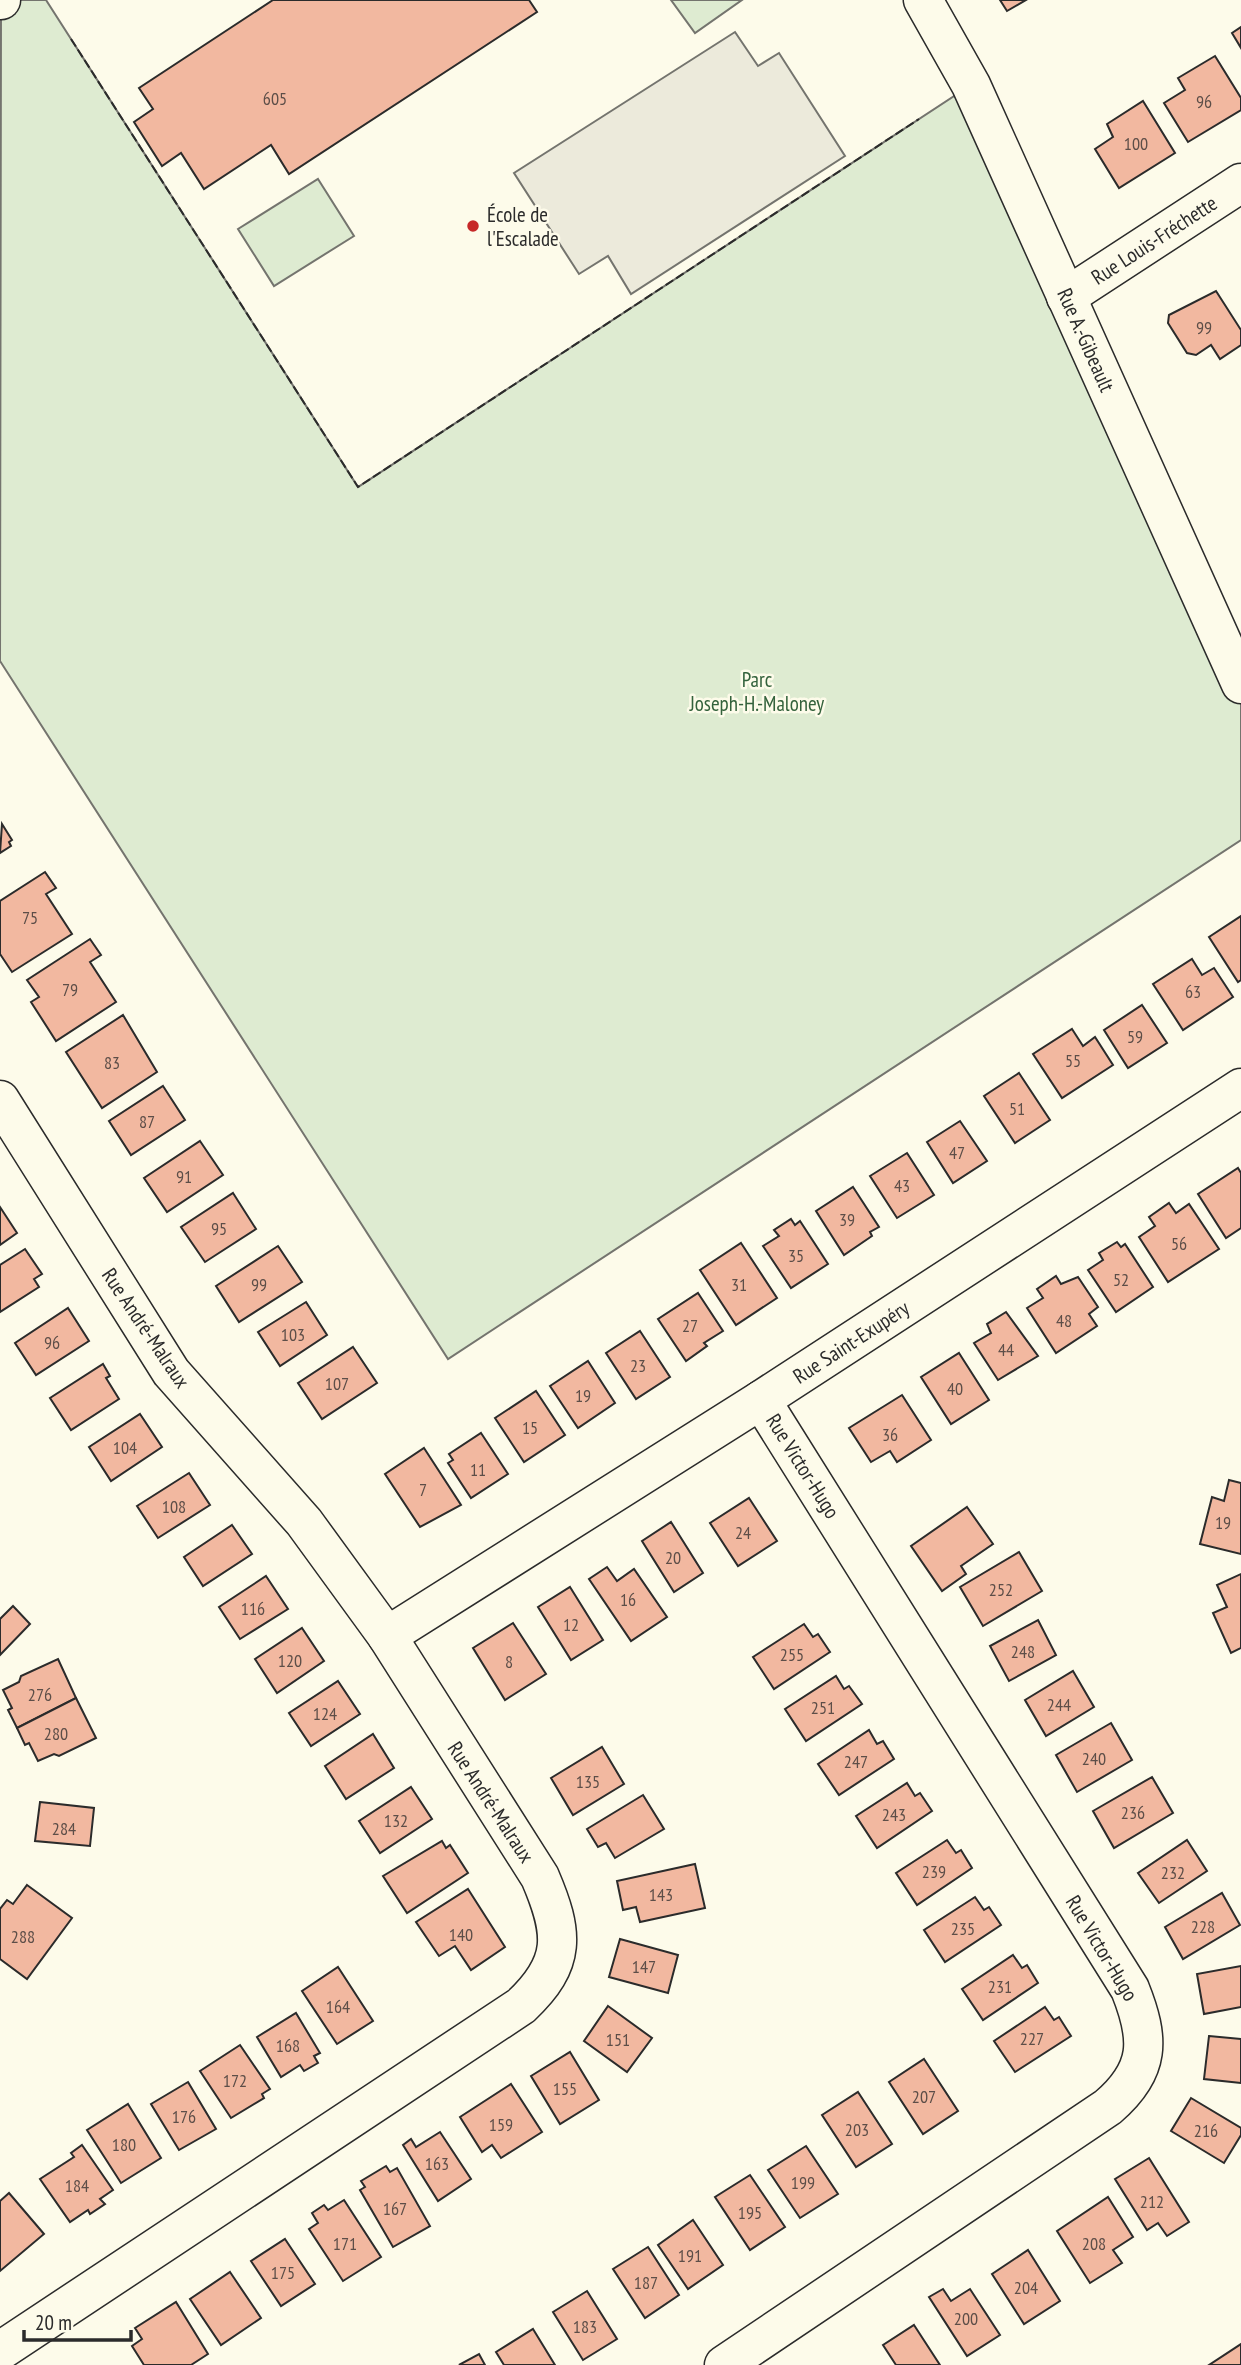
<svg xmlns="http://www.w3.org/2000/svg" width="1241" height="2365" font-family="'PT Sans Narrow',sans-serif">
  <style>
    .green { fill: #deebd1; stroke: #74746e; stroke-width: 2 }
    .parking { fill: #eceadb; stroke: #74746e; stroke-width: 2 }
    .building { fill: #f2b8a0; stroke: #2b2b2b; stroke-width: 2 }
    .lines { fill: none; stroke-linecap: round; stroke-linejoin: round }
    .minor-casing { stroke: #2b2b2b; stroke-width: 41 }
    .minor { stroke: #fdfbea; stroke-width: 38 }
    .fence { stroke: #2b2b2b; stroke-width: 2; stroke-dasharray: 9 3.5; stroke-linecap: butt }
    .poi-dot { fill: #c62828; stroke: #fdfbea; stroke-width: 2.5 }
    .labels { text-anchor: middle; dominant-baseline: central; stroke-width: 5; stroke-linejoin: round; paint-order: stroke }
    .number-label { font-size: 18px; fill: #5d4e48 }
    .poi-label { font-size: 21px; fill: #2b2b2b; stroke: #fdfbea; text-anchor: start }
    .street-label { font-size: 21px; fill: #2b2b2b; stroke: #fdfbea }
    .park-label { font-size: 21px; fill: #34623c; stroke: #fdfbea }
  </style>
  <rect width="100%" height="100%" fill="#fdfbea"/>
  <g class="green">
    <polygon points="1,0 46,0 358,487 971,85 1241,684 1241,840 448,1359 0,661"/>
    <polygon points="671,0 742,0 695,33"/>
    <polygon points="318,179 354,236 274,286 238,229"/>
  </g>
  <polygon class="parking" points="735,32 758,66 779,53 845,156 631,294 608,256 579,274 514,173"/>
  <g class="building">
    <polygon points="273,0 529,0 537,12 289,174 271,145 204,189 181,153 162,166 134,122 153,109 139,88"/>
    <polygon points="1000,0 1026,0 1007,11"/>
    <polygon points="1241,27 1241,48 1232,33"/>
    <polygon points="1215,56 1241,98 1241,110 1188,142 1164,103 1185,90 1178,78"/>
    <polygon points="1143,101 1175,153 1119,188 1095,149 1113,137 1107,124"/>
    <polygon points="1216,291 1241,330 1241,345 1220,359 1211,345 1196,355 1187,353 1168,323 1169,315"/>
    <polygon points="2,824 12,840 9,842 11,846 0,853"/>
    <polygon points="45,872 56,888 46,894 72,934 12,972 0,954 0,901"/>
    <polygon points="1241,916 1241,980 1238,982 1209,937"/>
    <polygon points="90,939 101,955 90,962 116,1002 56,1041 31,1002 39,997 27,980"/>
    <polygon points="1192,959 1202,975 1214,968 1233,997 1183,1030 1153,984"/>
    <polygon points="1142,1005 1167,1043 1128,1068 1104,1030"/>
    <polygon points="123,1015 157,1072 102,1108 66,1052"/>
    <polygon points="1072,1029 1083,1046 1095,1037 1113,1065 1062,1098 1033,1054"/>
    <polygon points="1019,1073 1050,1120 1015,1143 984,1096"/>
    <polygon points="163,1086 185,1120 131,1155 109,1121"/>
    <polygon points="960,1121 987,1161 953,1183 927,1142"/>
    <polygon points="200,1141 223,1175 167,1212 144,1178"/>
    <polygon points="907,1153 934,1195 897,1218 870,1176"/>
    <polygon points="1238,1168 1241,1173 1241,1228 1226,1238 1198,1194"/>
    <polygon points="853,1187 879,1227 870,1232 872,1236 844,1255 816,1211"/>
    <polygon points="233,1193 256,1229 205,1262 181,1227"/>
    <polygon points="1169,1203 1176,1213 1189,1204 1219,1249 1168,1282 1139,1237 1155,1226 1149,1217"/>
    <polygon points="0,1207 17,1233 0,1245"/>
    <polygon points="791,1219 795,1225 800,1221 828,1264 791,1288 763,1246 779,1236 774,1230"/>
    <polygon points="1117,1242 1121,1247 1125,1244 1153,1287 1116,1312 1088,1270 1103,1260 1099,1253"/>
    <polygon points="741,1243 777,1298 736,1325 700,1270"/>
    <polygon points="278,1246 302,1282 239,1322 216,1286"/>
    <polygon points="25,1249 42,1274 34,1279 39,1287 0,1312 0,1265"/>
    <polygon points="1056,1276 1061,1284 1078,1277 1098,1307 1089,1314 1097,1326 1056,1353 1027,1308 1043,1298 1037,1289"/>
    <polygon points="698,1293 723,1331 704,1343 707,1346 686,1361 658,1319"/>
    <polygon points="306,1302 327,1335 280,1366 258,1332"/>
    <polygon points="68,1308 89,1341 36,1375 15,1343"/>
    <polygon points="1006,1312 1038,1356 998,1380 974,1343 991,1333 987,1324"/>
    <polygon points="640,1331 670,1377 636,1399 606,1353"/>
    <polygon points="353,1347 377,1383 322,1419 298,1383"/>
    <polygon points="959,1353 989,1400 951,1424 921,1377"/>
    <polygon points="588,1361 615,1403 578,1428 550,1386"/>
    <polygon points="103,1364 110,1376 106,1378 119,1399 71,1430 50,1398"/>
    <polygon points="536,1391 565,1435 524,1462 495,1418"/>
    <polygon points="902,1395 931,1440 897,1462 890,1451 871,1462 849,1428"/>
    <polygon points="140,1414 162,1447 111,1481 89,1447"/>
    <polygon points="481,1433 508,1474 471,1498 448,1463 453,1460 449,1454"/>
    <polygon points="424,1448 461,1505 420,1527 385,1474"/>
    <polygon points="189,1473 210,1505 158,1538 137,1506"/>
    <polygon points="1229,1480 1241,1483 1241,1554 1200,1544 1212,1497 1224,1501"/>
    <polygon points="749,1498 777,1541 738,1566 710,1523"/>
    <polygon points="967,1507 993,1544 961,1566 966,1574 942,1591 911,1546"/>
    <polygon points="671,1522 703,1573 674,1592 642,1541"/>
    <polygon points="232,1525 252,1554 203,1586 184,1557"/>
    <polygon points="1019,1552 1042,1591 983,1626 960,1587"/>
    <polygon points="607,1567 617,1581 634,1569 667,1617 631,1641 589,1579"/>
    <polygon points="1241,1574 1241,1648 1231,1653 1213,1613 1227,1607 1217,1585"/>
    <polygon points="266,1576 288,1609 240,1639 219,1607"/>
    <polygon points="570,1587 603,1640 571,1660 538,1607"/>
    <polygon points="13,1606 30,1624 0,1655 0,1619"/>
    <polygon points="1038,1620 1056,1655 1009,1681 990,1646"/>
    <polygon points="513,1623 546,1674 505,1700 473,1648"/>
    <polygon points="804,1624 813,1637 818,1634 830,1652 774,1689 753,1657"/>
    <polygon points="302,1628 324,1661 277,1693 255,1659"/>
    <polygon points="58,1659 76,1698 17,1728 8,1710 12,1708 3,1690 19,1682 21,1676"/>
    <polygon points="1073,1671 1094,1707 1046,1736 1025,1700"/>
    <polygon points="836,1676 844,1689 849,1686 862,1704 806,1741 785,1709"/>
    <polygon points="338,1681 360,1714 311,1746 289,1713"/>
    <polygon points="76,1698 96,1738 59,1756 54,1754 38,1761 29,1743 25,1745 17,1728"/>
    <polygon points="1111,1723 1132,1760 1077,1792 1056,1755"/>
    <polygon points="869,1730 877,1744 883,1741 894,1759 839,1795 818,1764"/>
    <polygon points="373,1734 394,1768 346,1799 325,1766"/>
    <polygon points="602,1747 624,1784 573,1815 551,1778"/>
    <polygon points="1152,1777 1173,1813 1114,1848 1093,1811"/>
    <polygon points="907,1783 915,1796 920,1793 932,1811 877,1848 856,1816"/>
    <polygon points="411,1787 432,1819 380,1853 359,1821"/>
    <polygon points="643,1795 664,1829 615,1858 606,1843 598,1847 587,1829"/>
    <polygon points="40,1802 94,1808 90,1846 35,1841"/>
    <polygon points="947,1840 956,1853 961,1850 972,1868 917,1905 896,1873"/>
    <polygon points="1187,1840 1207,1871 1159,1903 1138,1873"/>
    <polygon points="442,1841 446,1848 450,1845 468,1873 407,1913 383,1876"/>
    <polygon points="695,1864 705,1908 640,1922 636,1907 623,1910 617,1881"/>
    <polygon points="27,1885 72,1918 27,1979 0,1959 0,1909 7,1900 13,1904"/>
    <polygon points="468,1889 505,1947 471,1970 455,1946 439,1956 416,1922"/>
    <polygon points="1222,1893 1240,1925 1183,1959 1165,1927"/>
    <polygon points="975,1897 984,1910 989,1907 1001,1925 945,1962 924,1930"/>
    <polygon points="620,1939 678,1955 668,1993 609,1977"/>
    <polygon points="1013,1955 1022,1968 1027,1965 1038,1983 983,2020 962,1989"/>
    <polygon points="1241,1966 1241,2007 1204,2014 1197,1974"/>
    <polygon points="338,1967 373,2021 337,2044 302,1991"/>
    <polygon points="608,2006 652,2038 627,2072 584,2041"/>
    <polygon points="1045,2007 1054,2020 1059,2017 1071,2036 1015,2072 994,2041"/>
    <polygon points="296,2013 320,2053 314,2056 318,2063 304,2071 300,2065 281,2077 257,2037"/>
    <polygon points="1209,2036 1241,2039 1241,2083 1204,2079"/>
    <polygon points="240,2045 270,2089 262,2094 264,2098 231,2118 200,2071"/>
    <polygon points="570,2052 599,2100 560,2124 531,2076"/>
    <polygon points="924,2059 958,2111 923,2134 889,2082"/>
    <polygon points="188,2082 216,2129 179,2150 151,2104"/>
    <polygon points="511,2084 542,2132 501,2158 492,2145 482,2152 460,2117"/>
    <polygon points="858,2092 892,2144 856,2167 822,2115"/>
    <polygon points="1191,2098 1241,2128 1241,2135 1224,2163 1171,2131"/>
    <polygon points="128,2104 161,2158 121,2183 87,2130"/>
    <polygon points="440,2132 471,2179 438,2201 403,2145 411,2139 416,2147"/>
    <polygon points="82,2145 113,2190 100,2199 105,2204 90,2214 88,2210 70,2222 40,2179 74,2157 71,2153"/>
    <polygon points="806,2146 838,2194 800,2218 768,2170"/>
    <polygon points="1149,2158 1189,2222 1167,2236 1158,2223 1147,2230 1115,2179"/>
    <polygon points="386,2166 390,2172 397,2168 430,2226 393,2247 360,2190 365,2187 361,2181"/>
    <polygon points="750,2175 785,2227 750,2250 715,2197"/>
    <polygon points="9,2193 44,2234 0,2271 0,2201"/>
    <polygon points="1108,2197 1133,2237 1113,2250 1122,2263 1090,2283 1057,2231"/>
    <polygon points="344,2200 381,2257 343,2281 309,2229 318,2223 312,2213 324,2205 328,2210"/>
    <polygon points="693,2220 723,2265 688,2289 658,2245"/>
    <polygon points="285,2239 315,2284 281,2306 251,2261"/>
    <polygon points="648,2247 679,2295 645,2318 613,2269"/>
    <polygon points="1028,2250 1060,2301 1024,2324 992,2274"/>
    <polygon points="230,2272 261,2318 221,2345 190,2299"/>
    <polygon points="943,2289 951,2301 970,2289 1000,2335 967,2356 929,2297"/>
    <polygon points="587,2291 617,2339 583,2360 553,2312"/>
    <polygon points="176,2302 208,2354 191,2365 144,2365 132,2346 142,2339 135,2328"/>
    <polygon points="914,2325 940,2365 896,2365 883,2345"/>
    <polygon points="533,2329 555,2365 504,2365 496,2352"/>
    <polygon points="1241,2344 1241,2365 1209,2365"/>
    <polygon points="479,2354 485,2365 459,2365"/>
  </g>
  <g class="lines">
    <g class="minor-casing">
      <g id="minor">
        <polyline points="0,0 1,0"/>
        <polyline points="923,0 971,85 1241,684"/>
        <polyline points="1066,297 1241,183"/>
        <path d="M0,1100L171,1372L304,1522L387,1636L540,1877C564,1933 567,1963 521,2006L0,2351"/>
        <polyline points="387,1636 761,1400 1241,1088"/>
        <path d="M724,2365L1108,2107C1151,2070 1150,2039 1130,1989L761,1400"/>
      </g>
    </g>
    <use href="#minor" class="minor"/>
    <polyline class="fence" points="71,39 358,487 919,119"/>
  </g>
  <circle class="poi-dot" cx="473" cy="226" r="7"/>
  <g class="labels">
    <g class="number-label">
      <text x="275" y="98">605</text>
      <text x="1204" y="101">96</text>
      <text x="1136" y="143">100</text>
      <text x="1204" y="327">99</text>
      <text x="30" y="917">75</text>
      <text x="70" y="989">79</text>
      <text x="1193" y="991">63</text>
      <text x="1135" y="1036">59</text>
      <text x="1073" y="1060">55</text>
      <text x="112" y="1062">83</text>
      <text x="1017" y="1108">51</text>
      <text x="147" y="1121">87</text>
      <text x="957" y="1152">47</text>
      <text x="184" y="1176">91</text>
      <text x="902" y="1185">43</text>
      <text x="847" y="1219">39</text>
      <text x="219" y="1228">95</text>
      <text x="1179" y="1243">56</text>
      <text x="796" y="1255">35</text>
      <text x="1121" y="1279">52</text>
      <text x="259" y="1284">99</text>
      <text x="739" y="1284">31</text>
      <text x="1064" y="1320">48</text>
      <text x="690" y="1325">27</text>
      <text x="293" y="1334">103</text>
      <text x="52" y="1342">96</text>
      <text x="1006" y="1349">44</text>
      <text x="638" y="1365">23</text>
      <text x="337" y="1383">107</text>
      <text x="955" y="1388">40</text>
      <text x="583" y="1395">19</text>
      <text x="530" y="1427">15</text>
      <text x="890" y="1434">36</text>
      <text x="125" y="1447">104</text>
      <text x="478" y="1469">11</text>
      <text x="423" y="1489">7</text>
      <text x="174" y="1506">108</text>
      <text x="1223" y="1522">19</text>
      <text x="743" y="1532">24</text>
      <text x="673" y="1557">20</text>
      <text x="1001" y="1589">252</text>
      <text x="628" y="1599">16</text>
      <text x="253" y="1608">116</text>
      <text x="571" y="1624">12</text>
      <text x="1023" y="1651">248</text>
      <text x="792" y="1654">255</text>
      <text x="290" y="1660">120</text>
      <text x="509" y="1661">8</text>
      <text x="40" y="1694">276</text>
      <text x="1059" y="1704">244</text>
      <text x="823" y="1707">251</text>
      <text x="325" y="1713">124</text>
      <text x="56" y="1733">280</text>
      <text x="1094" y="1758">240</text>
      <text x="856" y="1761">247</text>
      <text x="588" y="1781">135</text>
      <text x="1133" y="1812">236</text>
      <text x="894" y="1814">243</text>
      <text x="396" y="1820">132</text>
      <text x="64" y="1828">284</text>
      <text x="934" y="1871">239</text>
      <text x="1173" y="1872">232</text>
      <text x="661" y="1894">143</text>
      <text x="1203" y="1926">228</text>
      <text x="963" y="1928">235</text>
      <text x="461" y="1934">140</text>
      <text x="23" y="1936">288</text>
      <text x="644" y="1966">147</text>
      <text x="1000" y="1986">231</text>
      <text x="338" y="2006">164</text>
      <text x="1032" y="2038">227</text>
      <text x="618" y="2039">151</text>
      <text x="288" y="2045">168</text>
      <text x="235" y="2080">172</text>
      <text x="565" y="2088">155</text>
      <text x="924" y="2096">207</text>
      <text x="184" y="2116">176</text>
      <text x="501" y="2124">159</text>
      <text x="857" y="2129">203</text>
      <text x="1206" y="2130">216</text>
      <text x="124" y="2144">180</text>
      <text x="437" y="2163">163</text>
      <text x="803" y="2182">199</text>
      <text x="77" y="2185">184</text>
      <text x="1152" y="2201">212</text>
      <text x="395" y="2208">167</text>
      <text x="750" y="2212">195</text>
      <text x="345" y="2243">171</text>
      <text x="1094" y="2243">208</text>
      <text x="690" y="2255">191</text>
      <text x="283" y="2272">175</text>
      <text x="646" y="2282">187</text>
      <text x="1026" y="2287">204</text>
      <text x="966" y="2318">200</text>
      <text x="585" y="2326">183</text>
    </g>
    <g class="poi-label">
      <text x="487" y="214">École de<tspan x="487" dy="24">l'Escalade</tspan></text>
    </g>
    <g class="street-label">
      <text transform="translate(1154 240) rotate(-33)">Rue Louis-Fréchette</text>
      <text transform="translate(1086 340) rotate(66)">Rue A.-Gibeault</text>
      <text transform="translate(146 1328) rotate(56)">Rue André-Malraux</text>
      <text transform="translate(851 1342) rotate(-33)">Rue Saint-Exupéry</text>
      <text transform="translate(803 1466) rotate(58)">Rue Victor-Hugo</text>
      <text transform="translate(491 1802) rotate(57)">Rue André-Malraux</text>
      <text transform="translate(1102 1948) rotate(59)">Rue Victor-Hugo</text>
    </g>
    <g class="park-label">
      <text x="757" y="679">Parc<tspan x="757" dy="24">Joseph-H.-Maloney</tspan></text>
    </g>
  </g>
  <path d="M24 2330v10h107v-10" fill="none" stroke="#2b2b2b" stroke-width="3.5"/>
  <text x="35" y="2330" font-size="21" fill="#2b2b2b" stroke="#fdfbea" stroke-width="5" paint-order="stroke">20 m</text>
</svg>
